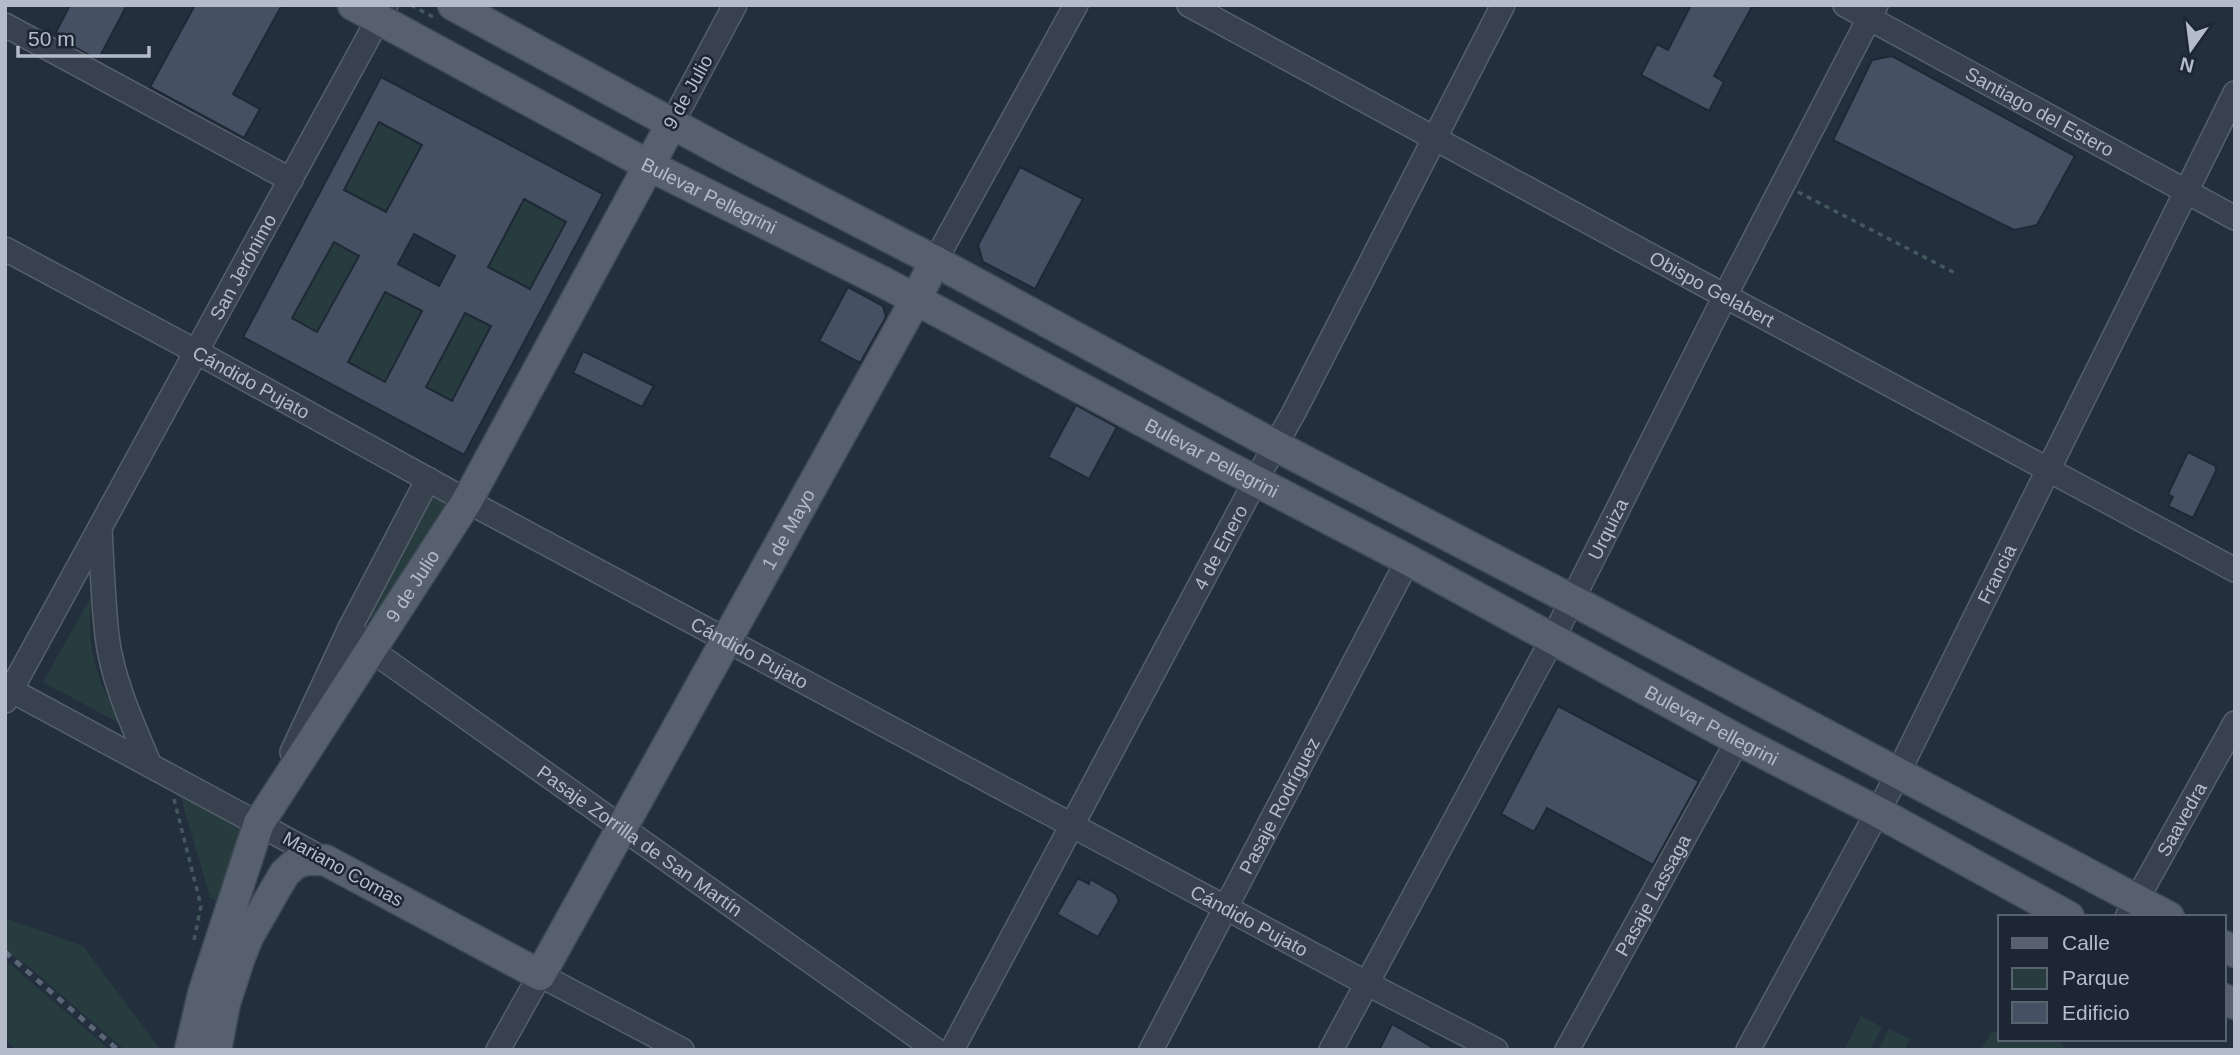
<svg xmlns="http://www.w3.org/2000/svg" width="2240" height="1055" font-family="Arial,sans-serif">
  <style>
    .green { fill: #263c3f }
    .building { fill: #455162; stroke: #1f2835; stroke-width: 2; fill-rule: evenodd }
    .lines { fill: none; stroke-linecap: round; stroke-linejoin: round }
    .minor-casing { stroke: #565f6c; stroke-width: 26 }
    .major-casing { stroke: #414a57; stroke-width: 33 }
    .path { stroke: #44595c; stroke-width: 3.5; stroke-dasharray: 5 5; stroke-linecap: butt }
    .minor { stroke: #38414e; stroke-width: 23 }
    .major { stroke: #56606e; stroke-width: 30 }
    .rail { stroke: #5a6575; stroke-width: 5; stroke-dasharray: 7 7; stroke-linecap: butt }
    .labels { text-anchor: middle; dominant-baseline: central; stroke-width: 5; stroke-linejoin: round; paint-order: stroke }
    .street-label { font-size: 19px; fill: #b4bcc9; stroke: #1d2633 }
  </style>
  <rect width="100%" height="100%" fill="#242f3e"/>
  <g class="green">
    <polygon points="379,122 422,145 386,212 344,190"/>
    <polygon points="524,199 566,222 530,289 488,267"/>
    <polygon points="334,242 359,256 317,332 292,318"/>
    <polygon points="385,292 422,311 385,382 348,362"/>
    <polygon points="465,313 491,326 452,401 426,387"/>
    <polygon points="429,487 454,500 374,620 368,618 365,614"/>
    <path d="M92,595C85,645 96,688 128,728L43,682Z"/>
    <polygon points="180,795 244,831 220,904 210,897"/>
    <polygon points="5,918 83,946 161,1050 125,1050 28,966 5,950"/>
    <polygon points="5,960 110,1050 16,1050 5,1039"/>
    <polygon points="1861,1016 1882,1027 1870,1050 1844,1050"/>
    <polygon points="1889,1029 1910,1039 1904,1050 1878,1050"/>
    <polygon points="2000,1031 2000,1039 2057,1039 2068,1050 1980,1050 1992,1032"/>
  </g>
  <g class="building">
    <polygon points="70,5 127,5 98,60 54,36"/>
    <polygon points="195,5 282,5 233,94 260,109 244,138 150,87"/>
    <polygon points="1691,5 1753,5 1714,76 1724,82 1709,111 1641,75 1657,44 1668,50"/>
    <polygon points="1892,56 2075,156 2037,225 2014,230 1833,140 1872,60"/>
    <path d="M381,77L603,194L464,455L243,337ZM379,122L422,145L386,212L344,190ZM524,199L566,222L530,289L488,267ZM414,234L455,256L439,286L398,264ZM334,242L359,256L317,332L292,318ZM385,292L422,311L385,382L348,362ZM465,313L491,326L452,401L426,387Z"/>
    <polygon points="1020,167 1083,199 1035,289 983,262 978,245"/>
    <polygon points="848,287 883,306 886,317 860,363 819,341"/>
    <polygon points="583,351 654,386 642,407 573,373"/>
    <polygon points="1076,405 1117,427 1089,479 1048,457"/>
    <polygon points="2188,452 2216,466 2216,471 2193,518 2168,506 2173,497 2168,494"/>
    <polygon points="1558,706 1699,781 1653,865 1547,808 1534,832 1501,814"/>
    <polygon points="1078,878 1089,884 1090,879 1116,894 1119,901 1098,937 1057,914"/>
    <polygon points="1392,1024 1437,1050 1379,1050"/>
  </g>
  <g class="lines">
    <g class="minor-casing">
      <g id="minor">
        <path id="s1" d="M1189,5L1725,296L2235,570"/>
        <path id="s2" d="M1845,5L2235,218"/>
        <polyline points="5,25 291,180"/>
        <polyline points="672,123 735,5"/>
        <path id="s3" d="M5,249L197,352L467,501L1366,983L1496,1050"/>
        <polyline points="935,261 1076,5"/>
        <path d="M100,528C102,564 103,600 107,636C112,679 132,723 149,763"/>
        <path id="s4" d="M350,628L371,650L936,1050"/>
        <polyline points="5,687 325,860"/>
        <path id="s5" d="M5,701L386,5"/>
        <polyline points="292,752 350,628 428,479"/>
        <path id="s6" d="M2127,917L2235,723"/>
        <polyline points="498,1050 540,975 682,1050"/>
        <path id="s7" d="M952,1050L1256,480L1293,414L1503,5"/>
        <path id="s8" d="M1151,1050L1408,560"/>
        <path id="s9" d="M1331,1050L1552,640L1725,296L1876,5"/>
        <path id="s10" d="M1567,1050L1738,740"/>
        <path id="s11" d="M1748,1050L1889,791L2235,93"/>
      </g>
    </g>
    <g class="major-casing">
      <g id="major">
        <path id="s12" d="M353,5L648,165L885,283L1219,462L1408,560L1738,740L1878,812L2069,917"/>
        <polyline points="453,5 730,155 935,261 1276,446 1572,600 2169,917"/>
        <polyline points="2224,946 2235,952"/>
        <polyline points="2224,999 2235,1004"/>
        <path id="s13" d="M190,1050L203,994L259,823L467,501L672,123"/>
        <path id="s14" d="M216,1050L225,1003L240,957L248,937L276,888L285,873L296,863L307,860H325L540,975L915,301L935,261"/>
      </g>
    </g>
    <g class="path">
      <polyline points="411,5 433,17"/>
      <polyline points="1798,192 1957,274"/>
      <polyline points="174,799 201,906 193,945"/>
    </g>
    <use href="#minor" class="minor"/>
    <use href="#major" class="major"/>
    <polyline class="rail" points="5,952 118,1050"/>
  </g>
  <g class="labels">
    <g class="street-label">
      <text transform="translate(688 92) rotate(-61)">9 de Julio</text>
      <text stroke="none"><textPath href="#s2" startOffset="222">Santiago del Estero</textPath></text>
      <text stroke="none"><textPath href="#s12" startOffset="404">Bulevar Pellegrini</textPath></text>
      <text stroke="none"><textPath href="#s5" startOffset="495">San Jerónimo</textPath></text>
      <text stroke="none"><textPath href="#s1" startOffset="595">Obispo Gelabert</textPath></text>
      <text stroke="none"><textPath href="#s3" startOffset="280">Cándido Pujato</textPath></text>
      <text stroke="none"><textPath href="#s12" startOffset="971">Bulevar Pellegrini</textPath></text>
      <text stroke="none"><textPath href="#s14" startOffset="990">1 de Mayo</textPath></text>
      <text stroke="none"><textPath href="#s9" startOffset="590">Urquiza</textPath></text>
      <text stroke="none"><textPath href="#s7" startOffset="570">4 de Enero</textPath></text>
      <text stroke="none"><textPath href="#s11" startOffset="537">Francia</textPath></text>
      <text stroke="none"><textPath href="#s13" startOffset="520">9 de Julio</textPath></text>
      <text stroke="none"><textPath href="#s3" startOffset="847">Cándido Pujato</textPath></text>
      <text stroke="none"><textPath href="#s12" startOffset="1538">Bulevar Pellegrini</textPath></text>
      <text stroke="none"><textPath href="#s8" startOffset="276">Pasaje Rodríguez</textPath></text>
      <text stroke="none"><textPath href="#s6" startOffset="112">Saavedra</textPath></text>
      <text stroke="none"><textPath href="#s4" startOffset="360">Pasaje Zorrilla de San Martín</textPath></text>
      <text transform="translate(343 869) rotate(29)">Mariano Comas</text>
      <text stroke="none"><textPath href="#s10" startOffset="177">Pasaje Lassaga</textPath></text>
      <text stroke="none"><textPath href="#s3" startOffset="1414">Cándido Pujato</textPath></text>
    </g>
  </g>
  <rect width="2240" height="1055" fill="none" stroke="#b4bcc9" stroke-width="14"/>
  <rect x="1998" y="915" width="228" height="126" fill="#1d2633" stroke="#59626f" stroke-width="2"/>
  <rect x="2012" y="938" width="35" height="10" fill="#56606e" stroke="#59626f" stroke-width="2"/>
  <text x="2062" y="950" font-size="21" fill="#b4bcc9">Calle</text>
  <rect x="2012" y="968" width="35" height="21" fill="#263c3f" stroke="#59626f" stroke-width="2"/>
  <text x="2062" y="985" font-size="21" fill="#b4bcc9">Parque</text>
  <rect x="2012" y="1002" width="35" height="21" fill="#455162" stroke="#59626f" stroke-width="2"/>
  <text x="2062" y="1020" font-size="21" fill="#b4bcc9">Edificio</text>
  <g transform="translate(2191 49) rotate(194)" stroke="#1d2633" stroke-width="5" paint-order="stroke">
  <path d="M0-5L12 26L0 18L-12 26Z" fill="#b4bcc9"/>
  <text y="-10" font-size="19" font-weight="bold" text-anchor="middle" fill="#b4bcc9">N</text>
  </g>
  <path d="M18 46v10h131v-10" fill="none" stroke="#b4bcc9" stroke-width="3.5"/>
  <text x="28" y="46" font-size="21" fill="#b4bcc9" stroke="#1d2633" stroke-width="5" paint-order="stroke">50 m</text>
</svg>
